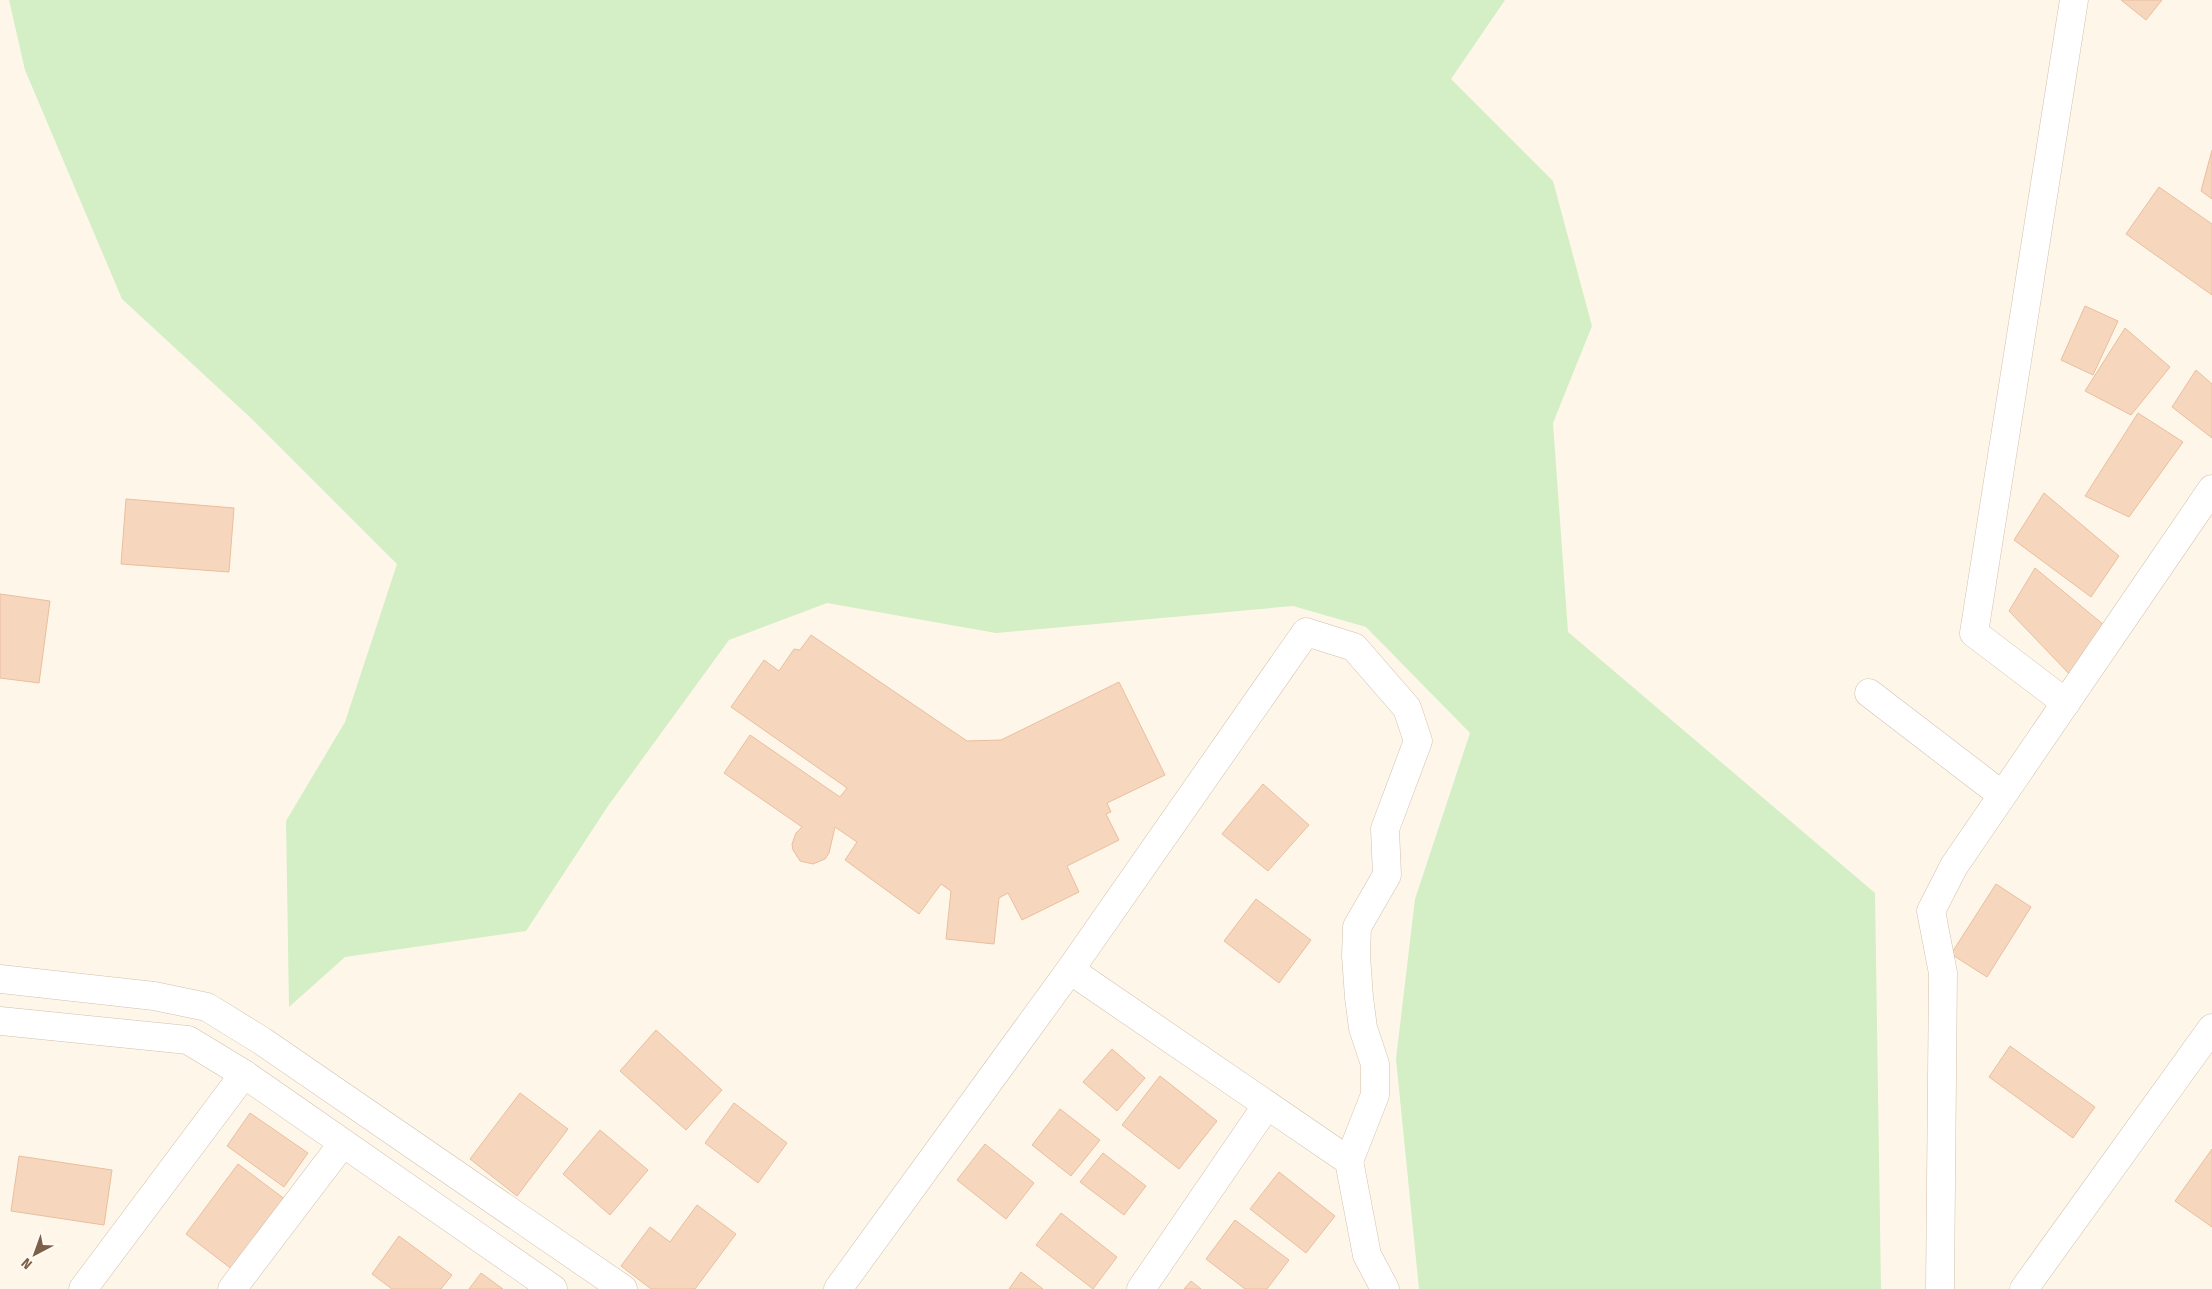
<svg xmlns="http://www.w3.org/2000/svg" width="2212" height="1289" font-family="'Fira Sans Condensed',sans-serif">
  <style>
    .green { fill: #d4eec5 }
    .building { fill: #f6d7be; stroke: #eabe9d }
    .lines { fill: none; stroke-linecap: round; stroke-linejoin: round }
    .minor-casing { stroke: #d2bfad; stroke-width: 29 }
    .tertiary-casing { stroke: #d2bfad; stroke-width: 29 }
    .minor { stroke: #fff; stroke-width: 28 }
    .tertiary { stroke: #fff; stroke-width: 28 }
  </style>
  <rect width="100%" height="100%" fill="#fef7e9"/>
  <polygon class="green" points="9,0 1505,0 1451,79 1553,181 1592,326 1553,423 1568,632 1875,893 1881,1289 1419,1289 1396,1059 1415,899 1470,733 1366,627 1293,606 996,633 827,603 729,640 608,806 526,931 345,957 289,1007 286,821 345,722 397,564 253,420 122,299 25,70"/>
  <g class="building">
    <polygon points="2121,0 2162,0 2146,20"/>
    <polygon points="2212,150 2212,199 2201,191"/>
    <polygon points="2159,187 2212,224 2212,295 2126,234"/>
    <polygon points="2085,306 2118,321 2093,375 2061,360"/>
    <polygon points="2125,328 2170,367 2131,415 2085,391"/>
    <polygon points="2196,370 2212,384 2212,438 2172,407"/>
    <polygon points="2138,413 2183,442 2129,517 2085,496"/>
    <polygon points="2044,493 2119,556 2091,597 2014,540"/>
    <polygon points="126,499 234,508 229,572 121,564"/>
    <polygon points="2035,568 2110,630 2074,679 2009,611"/>
    <polygon points="0,594 50,601 39,683 0,678"/>
    <polygon points="811,635 967,741 1001,740 1119,682 1165,775 1107,803 1111,812 1106,814 1119,840 1067,866 1079,892 1022,920 1008,893 999,898 994,944 946,939 951,891 941,884 919,914 845,860 857,842 835,827 829,853 825,859 813,864 800,861 793,850 792,844 796,833 802,827 724,773 750,735 840,797 847,788 731,707 764,660 779,671 794,649 800,650"/>
    <polygon points="1263,784 1309,825 1268,871 1222,834"/>
    <polygon points="1996,884 2031,907 1987,977 1951,954"/>
    <polygon points="1256,899 1311,940 1279,983 1224,941"/>
    <polygon points="656,1030 722,1090 686,1130 620,1071"/>
    <polygon points="2010,1046 2095,1107 2073,1138 1989,1077"/>
    <polygon points="1112,1049 1145,1078 1117,1111 1083,1082"/>
    <polygon points="1160,1076 1217,1121 1179,1169 1122,1125"/>
    <polygon points="520,1093 568,1129 517,1196 470,1159"/>
    <polygon points="734,1103 787,1143 758,1183 705,1143"/>
    <polygon points="1060,1109 1100,1140 1071,1176 1032,1145"/>
    <polygon points="250,1113 308,1153 284,1187 227,1146"/>
    <polygon points="600,1130 648,1170 610,1215 563,1174"/>
    <polygon points="985,1144 1034,1183 1006,1219 957,1180"/>
    <polygon points="2212,1149 2212,1227 2175,1201"/>
    <polygon points="1103,1153 1146,1186 1124,1215 1080,1182"/>
    <polygon points="19,1156 112,1170 104,1225 11,1211"/>
    <polygon points="238,1164 286,1200 233,1270 186,1234"/>
    <polygon points="1279,1172 1335,1216 1306,1253 1250,1209"/>
    <polygon points="697,1205 736,1234 695,1289 651,1289 621,1266 650,1227 670,1242"/>
    <polygon points="1061,1213 1117,1257 1093,1289 1036,1245"/>
    <polygon points="1235,1220 1289,1260 1267,1289 1245,1289 1206,1259"/>
    <polygon points="399,1236 452,1275 441,1289 392,1289 372,1274"/>
    <polygon points="1021,1272 1043,1289 1009,1289"/>
    <polygon points="481,1273 503,1289 469,1289"/>
    <polygon points="1191,1281 1201,1289 1184,1289"/>
  </g>
  <g class="lines">
    <g class="minor-casing">
      <g id="minor">
        <polyline points="1869,693 2002,795"/>
        <polyline points="2066,703 1974,633 2074,0"/>
        <polyline points="1070,970 1306,632 1354,647 1407,708 1418,741 1385,829 1387,875 1357,927 1356,956 1359,997 1363,1028 1375,1064 1375,1095 1349,1161"/>
        <polyline points="0,979 154,996 207,1007 262,1041 623,1289"/>
        <polyline points="0,1021 188,1040 244,1074 553,1289"/>
        <polyline points="83,1289 244,1074"/>
        <polyline points="232,1289 343,1143"/>
        <polyline points="838,1289 1070,970 1349,1161 1367,1255 1385,1289"/>
        <polyline points="1141,1289 1267,1105"/>
        <polyline points="1940,1289 1943,973 1931,911 1954,866 2212,489"/>
      </g>
    </g>
    <g class="tertiary-casing">
      <polyline id="tertiary" points="2024,1289 2212,1028"/>
    </g>
    <use href="#minor" class="minor"/>
    <use href="#tertiary" class="tertiary"/>
  </g>
  <g transform="translate(35 1254) rotate(221)" stroke="#fffaf1" stroke-width="4" paint-order="stroke">
  <path d="M0-4L9 19L0 12L-9 19Z" fill="#7c5e49"/>
  <text y="-8" font-size="14" font-weight="bold" text-anchor="middle" fill="#7c5e49">N</text>
  </g>
</svg>
